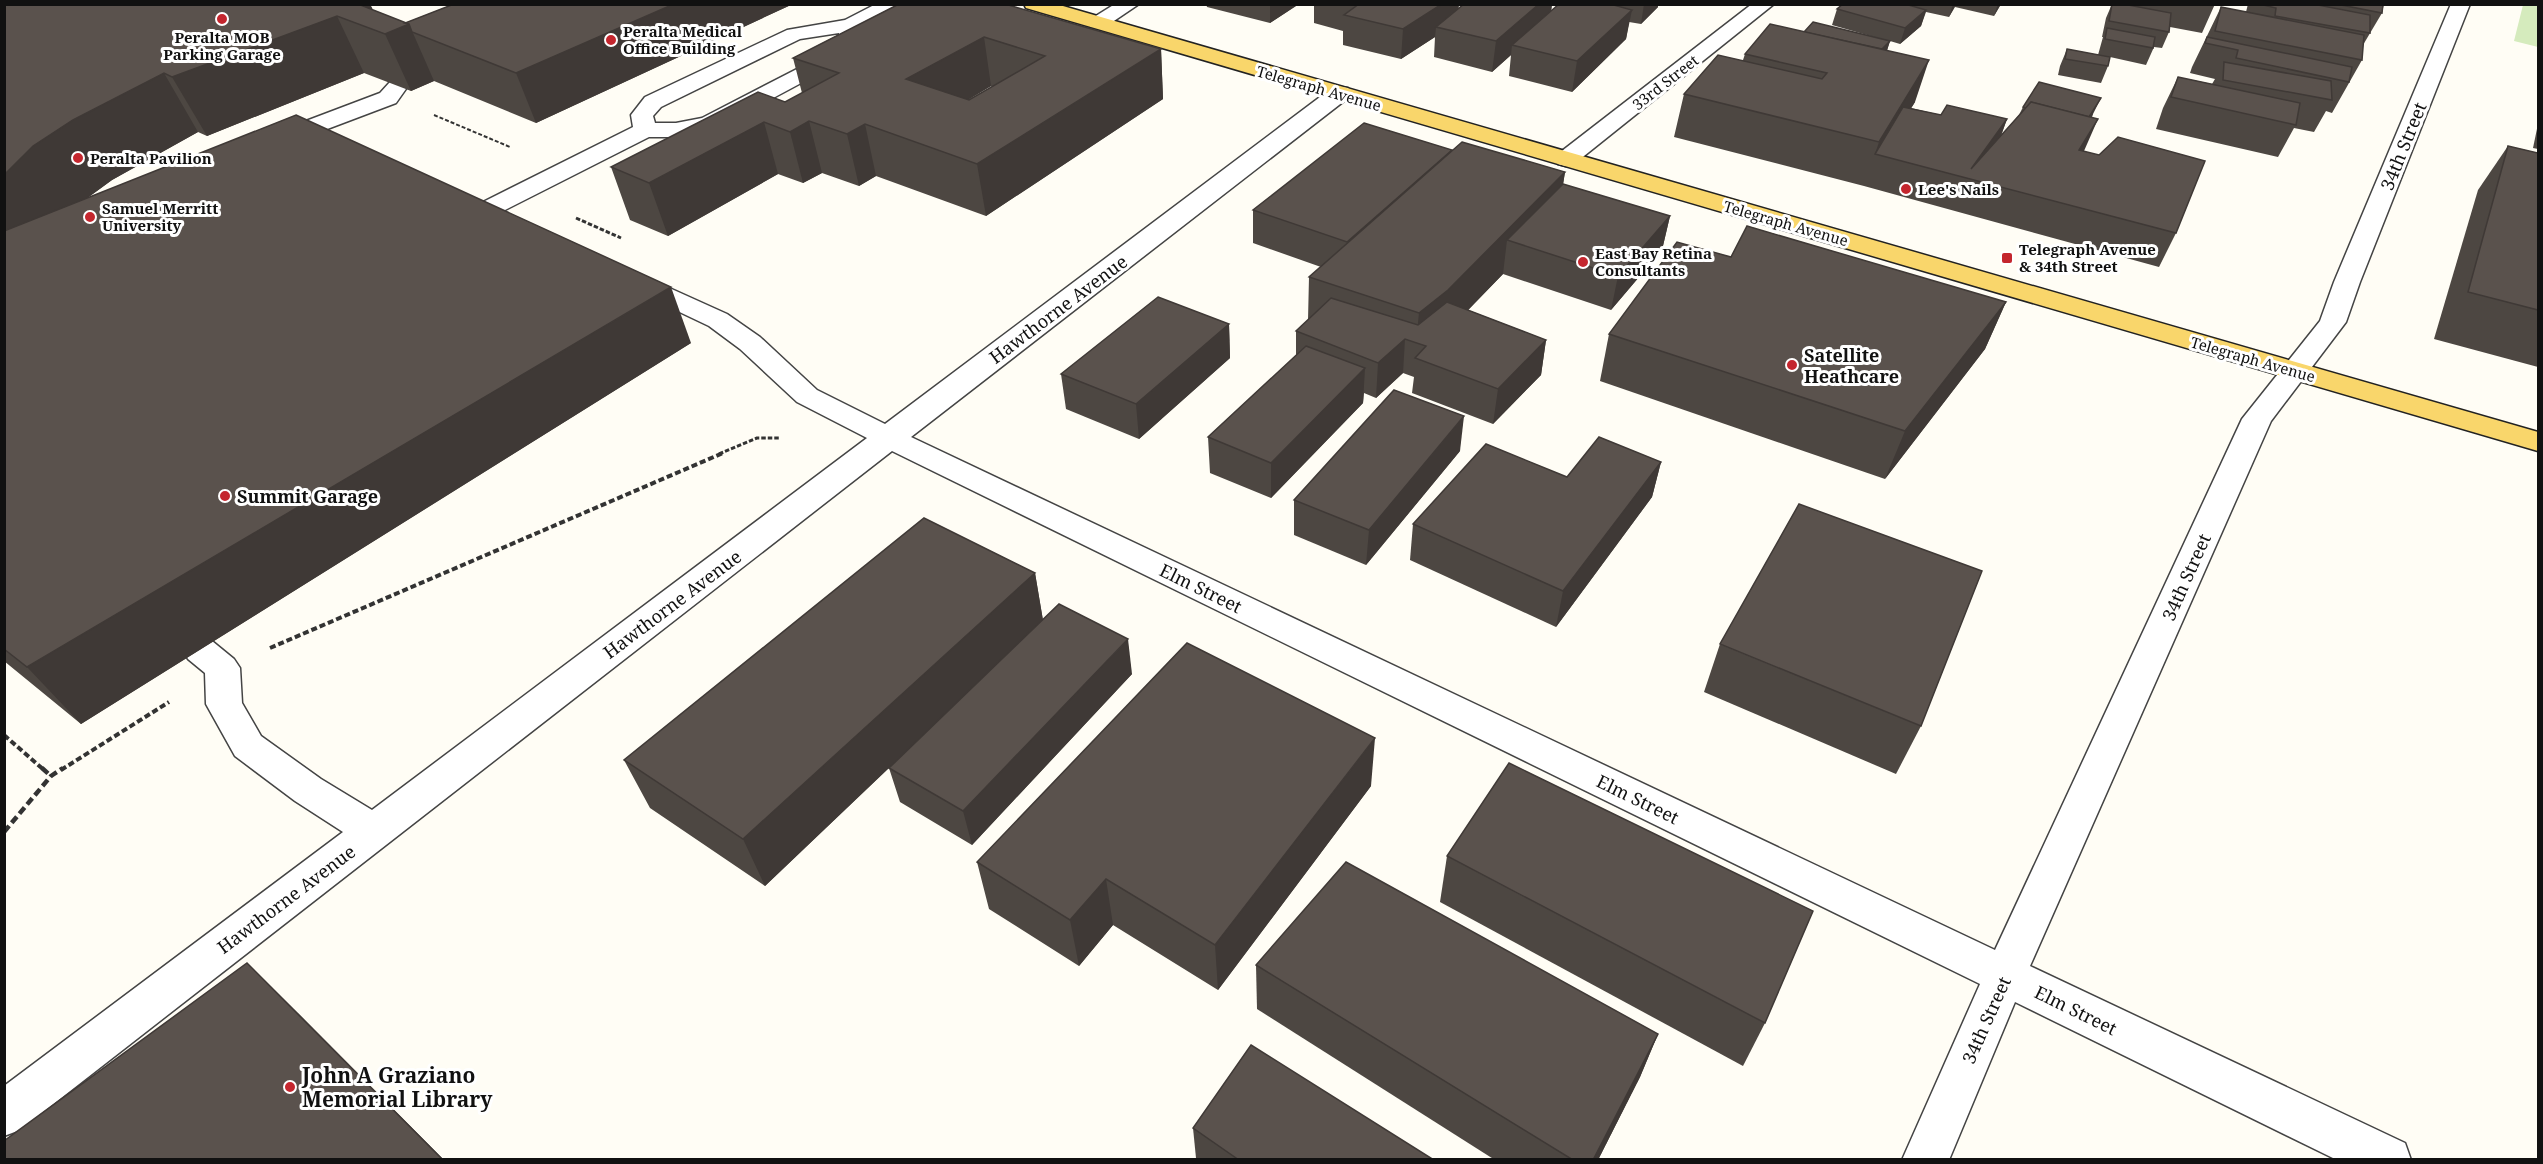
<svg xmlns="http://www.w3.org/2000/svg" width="2543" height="1164" font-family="'Noto Serif',serif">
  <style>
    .green { fill: #d5ebbd }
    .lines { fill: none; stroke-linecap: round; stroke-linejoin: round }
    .minor-casing { stroke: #444; stroke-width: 3 }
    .major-casing { stroke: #222; stroke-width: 3 }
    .path-far3 { stroke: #333; stroke-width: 2; stroke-dasharray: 4 2; stroke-linecap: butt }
    .path-far2 { stroke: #333; stroke-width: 3; stroke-dasharray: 4.5 2; stroke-linecap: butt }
    .path-far1 { stroke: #333; stroke-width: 4; stroke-dasharray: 6 3; stroke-linecap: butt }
    .path { stroke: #333; stroke-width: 4.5; stroke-dasharray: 8 4; stroke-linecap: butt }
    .minor { fill: #fff; fill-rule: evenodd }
    .major { fill: #f9d66b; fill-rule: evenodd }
    .wall { fill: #4d4742; fill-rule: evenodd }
    .shaded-wall { fill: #3f3936 }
    .building { fill: #5a524d; stroke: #3f3936; stroke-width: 1.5; fill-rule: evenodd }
    .poi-dot { fill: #c4262e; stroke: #fff; stroke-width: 2 }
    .labels { text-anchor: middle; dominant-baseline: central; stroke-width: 6; stroke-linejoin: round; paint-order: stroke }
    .far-poi-label { font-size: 15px; font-weight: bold; fill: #111; stroke: #fff; text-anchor: start }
    .far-street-label { font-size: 15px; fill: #111; stroke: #fff }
    .street-label { font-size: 18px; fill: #111; stroke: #fff }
    .poi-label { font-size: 18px; font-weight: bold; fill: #111; stroke: #fff; text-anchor: start }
    .near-poi-label { font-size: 21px; font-weight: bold; fill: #111; stroke: #fff; text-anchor: start }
  </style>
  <rect width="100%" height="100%" fill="#fffdf5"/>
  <polygon class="green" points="2523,5 2538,5 2538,47 2514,41"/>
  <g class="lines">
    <g class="minor-casing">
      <g id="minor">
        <path d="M876,4H901L899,8L859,29V40L844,60L717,128L676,137H649L493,216L484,218L475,216L472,211L475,206L633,127L631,115L645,97L787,30L845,20ZM839,33V40L830,52L702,118L676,123H655L653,116L661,107L800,39Z"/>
        <polygon points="1115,4 1139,4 1105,27 1091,27 1088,23 1091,19"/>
        <polygon points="1752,4 1774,4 1574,164 1566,166 1558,164 1555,159 1558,154"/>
        <polygon points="2451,4 2470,4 2360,282 2346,322 2271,421 2030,966 2405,1143 2411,1160 2337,1160 2015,1002 1949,1160 1902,1160 1980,984 892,451 20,1130 4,1136 4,1086 343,832 295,801 235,756 206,704 205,673 188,659 183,650 188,641 200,637 212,641 234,659 240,668 242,703 261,736 321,779 372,810 867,438 797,402 740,349 709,326 627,287 623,282 627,277 636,274 645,277 727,314 760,337 817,390 885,424 1332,88 1340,87 1348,88 1351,93 1348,98 911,437 1995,950 2242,419 2320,321 2334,282"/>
        <polygon points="397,80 404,82 408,86 396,103 314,134 306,136 298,134 295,129 298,124 380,93 390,82"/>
      </g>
    </g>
    <g class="major-casing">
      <polygon id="major" points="1024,4 1056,4 2538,432 2538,451 1026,8"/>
    </g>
    <polyline class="path-far3" points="434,115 510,147"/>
    <g class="path-far2">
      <polyline points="576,218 621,238"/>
      <polyline points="719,454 757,438 780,438"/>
    </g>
    <g class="path-far1">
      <polyline points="270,648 723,453"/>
      <polyline points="4,735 44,770"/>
      <polyline points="61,770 169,702"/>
    </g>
    <g class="path">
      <polyline points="42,768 51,776"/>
      <polyline points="4,832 51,776 63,768"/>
    </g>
    <use href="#minor" class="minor"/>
    <use href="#major" class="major"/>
  </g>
  <g class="wall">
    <polygon points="4,4 370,4 373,10 405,23 454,4 793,4 536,123 434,81 411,91 364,73 207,136 198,132 112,180 86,199 691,343 81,724 4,661"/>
    <path d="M899,4L1161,49L1163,99L986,216L876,176L859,186L822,173L803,183L778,174L668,236L630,220L611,167L785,102L802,93L793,58ZM991,86L992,87L968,100Z"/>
    <polygon points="1206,4 1299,4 1270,23 1207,7"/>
    <polygon points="1314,4 1459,4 1458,9 1464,4 1552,4 1551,11 1558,5 1555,4 1658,4 1658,7 1641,24 1629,22 1626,39 1572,92 1509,76 1511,55 1492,72 1434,57 1435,37 1401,59 1343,45 1343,31 1314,23"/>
    <polygon points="1843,4 2001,4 1994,16 1955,7 1949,17 1926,12 1921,26 1900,44 1890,41 1887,50 1915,102 1911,108 1941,115 2007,119 2001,136 2019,115 2023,107 2093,114 2092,117 2083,151 2176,233 2159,267 1864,186 1674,137 1684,94 1743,60 1745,54 1804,32 1888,41 1832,25 1837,9"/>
    <polygon points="2112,4 2130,6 2130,4 2215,4 2202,33 2170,27 2169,32 2162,48 2154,47 2146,65 2110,57 2108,66 2101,83 2058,75 2060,66 2067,49 2098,55 2103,37 2102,37 2106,18"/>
    <polygon points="2248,4 2384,4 2382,13 2363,45 2362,60 2332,113 2326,111 2314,132 2294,128 2278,157 2156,129 2163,108 2178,77 2212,84 2215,79 2190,73 2192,67 2221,7 2246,12"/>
    <polygon points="2538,124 2538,149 2533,148"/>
    <polygon points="2508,146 2538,153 2538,367 2434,339 2478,190"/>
    <polygon points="1452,150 1565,172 1563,184 1670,216 1662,250 1611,310 1503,274 1468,310 1546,340 1541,375 1493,424 1412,393 1414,377 1403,373 1376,398 1364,393 1363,403 1271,498 1210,473 1208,437 1296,356 1296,331 1308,320 1309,277 1321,267 1253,243 1253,210"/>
    <polygon points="1731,257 2006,302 1985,349 1885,479 1600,381 1609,334"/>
    <polygon points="1229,324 1230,358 1139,439 1066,409 1061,374"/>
    <polygon points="1460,451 1366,565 1294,535 1294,500"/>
    <polygon points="1661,462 1652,497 1556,627 1410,560 1413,524 1567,477"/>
    <polygon points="1035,573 1043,620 1132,674 972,845 900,802 889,768 765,886 650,808 624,760"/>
    <polygon points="1720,644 1921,726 1896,774 1704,692"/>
    <polygon points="1371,786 1218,990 1113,925 1079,966 989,909 977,862"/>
    <polygon points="1447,856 1765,1023 1743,1066 1440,902"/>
    <polygon points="1256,965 1658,1034 1640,1077 1598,1160 1495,1160 1257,1009"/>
    <polygon points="1193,1128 1434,1160 1198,1160 1196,1158"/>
  </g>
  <g class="shaded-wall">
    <polygon points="368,4 370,4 384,34 363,6"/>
    <polygon points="674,4 793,4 536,123 516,73"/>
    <polygon points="1270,4 1299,4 1270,23"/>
    <polygon points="1442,4 1459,4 1457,22 1436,27 1435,37 1401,59 1403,29"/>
    <polygon points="1539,4 1552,4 1550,21 1512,45 1511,55 1492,72 1496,41"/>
    <polygon points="1644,4 1658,4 1658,7 1641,24"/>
    <polygon points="1953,4 1956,4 1949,17"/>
    <polygon points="1998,4 2001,4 1994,16"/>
    <polygon points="1632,10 1626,39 1572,92 1577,61"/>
    <polygon points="1926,10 1921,26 1900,44 1905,28"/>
    <polygon points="337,16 364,73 207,136 172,77"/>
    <polygon points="409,24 434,81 411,91 385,34"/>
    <polygon points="984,37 991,86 916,130 906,79"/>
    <polygon points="1890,41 1885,57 1873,59"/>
    <polygon points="1161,49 1163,99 986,216 977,164"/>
    <polygon points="1929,60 1915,102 1882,156 1875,154 1879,142"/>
    <polygon points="164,73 198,132 112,180 75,207 4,293 4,175 33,146 73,120"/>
    <polygon points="2101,98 2093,114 2078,140 2085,123"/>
    <polygon points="2007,119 1995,151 1971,169"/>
    <polygon points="2098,119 2084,151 2065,183 2079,150"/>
    <polygon points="809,121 822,173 803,183 790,132"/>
    <polygon points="764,122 778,174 668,236 649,183"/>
    <polygon points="865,124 876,176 859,186 847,134"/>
    <polygon points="1452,150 1345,275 1347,242"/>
    <polygon points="1565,172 1558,217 1507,240 1503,274 1443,336 1426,346 1416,342 1419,313"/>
    <polygon points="1670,216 1662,250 1611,310 1618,276"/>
    <polygon points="671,287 691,343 81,724 27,667"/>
    <polygon points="2006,302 1985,349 1885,479 1905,431"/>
    <polygon points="1229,324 1230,358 1139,439 1136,404"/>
    <polygon points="1405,339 1403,373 1376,398 1378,363"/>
    <polygon points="1546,340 1541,375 1493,424 1498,389"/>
    <polygon points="1365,368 1363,403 1271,498 1271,463"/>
    <polygon points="1464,416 1460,451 1366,565 1369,530"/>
    <polygon points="1661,462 1652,497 1556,627 1563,591"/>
    <polygon points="1035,573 1043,621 765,886 743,839"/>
    <polygon points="1128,639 1132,674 972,845 963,811"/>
    <polygon points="1375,738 1371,786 1218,990 1215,945"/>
    <polygon points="1106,879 1113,925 1079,966 1070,920"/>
    <polygon points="247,963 300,1015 444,1160 443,1160"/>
    <polygon points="1658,1034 1640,1077 1598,1160 1593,1160"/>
  </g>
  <g class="building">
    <polygon points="4,4 368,4 363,6 409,24 385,34 337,16 172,77 164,73 73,120 33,146 4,175"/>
    <polygon points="454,4 674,4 516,73 412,32 409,24 405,23"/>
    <path d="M899,4H1005L1161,49L977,164L865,124L847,134L809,121L790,132L764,122L649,183L611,167L758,92L785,102L839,73L793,58ZM984,37L1045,56L969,100L906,79Z"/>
    <polygon points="1359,4 1442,4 1403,29 1344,15"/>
    <polygon points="1464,4 1539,4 1496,41 1436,27"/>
    <polygon points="1559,4 1610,4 1632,10 1577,61 1512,45"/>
    <polygon points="1843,4 1905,4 1926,10 1905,28 1837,9"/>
    <polygon points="2112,4 2123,4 2171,13 2169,32 2109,21"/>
    <polygon points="2259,4 2313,4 2370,15 2370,33 2275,16 2276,8"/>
    <polygon points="2336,4 2383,4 2382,13"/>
    <polygon points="2221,7 2364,35 2362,60 2215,31"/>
    <polygon points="1813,22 1890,41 1882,49 1804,32"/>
    <polygon points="1770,24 1929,60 1879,142 1684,94 1718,55 1822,79 1827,73 1745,54"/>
    <polygon points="2107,28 2155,37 2153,48 2105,39"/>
    <polygon points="2207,37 2352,67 2349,82 2236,58 2238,50 2205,43"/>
    <polygon points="2067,49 2110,57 2108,66 2065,59"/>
    <polygon points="2224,62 2331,81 2332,100 2223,80"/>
    <polygon points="2178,77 2300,103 2296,125 2171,97"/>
    <polygon points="2039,82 2101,98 2089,117 2031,102 2026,108 2023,107"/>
    <polygon points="2031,102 2098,119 2079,150 2099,155 2118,137 2205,161 2176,233 1875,154 1903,107 1941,115 1947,105 2007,119 1971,169"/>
    <polygon points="296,115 671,287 27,667 4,649 4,231"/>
    <polygon points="1364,123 1452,150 1347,242 1253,210"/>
    <polygon points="1462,142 1565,172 1448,290 1419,313 1309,277"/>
    <polygon points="2508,146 2538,153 2538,310 2468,292"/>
    <polygon points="1563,184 1670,216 1618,276 1507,240"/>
    <polygon points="1747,226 2006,302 1905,431 1609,334 1677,242 1731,257"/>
    <polygon points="1158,297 1229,324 1136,404 1061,374"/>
    <polygon points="1331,298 1418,325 1447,302 1546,340 1498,389 1415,358 1426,346 1405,339 1378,363 1296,331"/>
    <polygon points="1306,346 1365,368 1271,463 1208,437"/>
    <polygon points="1394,390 1464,416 1369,530 1294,500"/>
    <polygon points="1599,437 1661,462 1563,591 1413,524 1486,444 1567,477"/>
    <polygon points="1799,504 1982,571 1921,726 1720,644"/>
    <polygon points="924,518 1035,573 743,839 624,760"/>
    <polygon points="1059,604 1128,639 963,811 889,768"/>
    <polygon points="1187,643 1375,738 1215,945 1106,879 1070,920 977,862"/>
    <polygon points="1509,763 1813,911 1765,1023 1447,856"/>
    <polygon points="1346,862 1658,1034 1593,1160 1573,1160 1256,965"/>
    <polygon points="247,963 443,1160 4,1160 4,1141"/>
    <polygon points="1251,1045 1434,1160 1239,1160 1193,1128"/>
  </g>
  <g class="poi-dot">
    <circle cx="222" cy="19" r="6"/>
    <circle cx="611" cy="40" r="6"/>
    <circle cx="78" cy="158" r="6"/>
    <circle cx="1906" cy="189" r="6"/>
    <circle cx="90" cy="217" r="6"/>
    <rect x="2001" y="252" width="12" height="12" rx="3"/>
    <circle cx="1583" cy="262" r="6"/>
    <circle cx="1792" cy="365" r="6"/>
    <circle cx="225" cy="496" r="6"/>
    <circle cx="290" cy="1087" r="6"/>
  </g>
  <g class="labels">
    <g class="far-poi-label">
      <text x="623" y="31">Peralta Medical<tspan x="623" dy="17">Office Building</tspan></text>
      <text x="222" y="37" text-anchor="middle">Peralta MOB<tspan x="222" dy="17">Parking Garage</tspan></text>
      <text x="90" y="158">Peralta Pavilion</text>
      <text x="1918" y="189">Lee's Nails</text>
      <text x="102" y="208">Samuel Merritt<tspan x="102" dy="17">University</tspan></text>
      <text x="2019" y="249">Telegraph Avenue<tspan x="2019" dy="17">&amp; 34th Street</tspan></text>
      <text x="1595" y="253">East Bay Retina<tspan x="1595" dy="17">Consultants</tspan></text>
    </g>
    <g class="far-street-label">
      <text transform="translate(1665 82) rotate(-38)">33rd Street</text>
      <text transform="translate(1319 88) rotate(16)">Telegraph Avenue</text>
      <text transform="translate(1786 223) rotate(16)">Telegraph Avenue</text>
      <text transform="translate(2253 359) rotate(16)">Telegraph Avenue</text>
    </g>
    <g class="street-label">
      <text transform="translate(2403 146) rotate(-68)">34th Street</text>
      <text transform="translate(1058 309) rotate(-37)">Hawthorne Avenue</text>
      <text transform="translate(2186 577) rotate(-66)">34th Street</text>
      <text transform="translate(1201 588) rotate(26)">Elm Street</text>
      <text transform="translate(672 604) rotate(-37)">Hawthorne Avenue</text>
      <text transform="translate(1638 799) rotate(26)">Elm Street</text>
      <text transform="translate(286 899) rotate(-37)">Hawthorne Avenue</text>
      <text transform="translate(2076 1010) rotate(26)">Elm Street</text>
      <text transform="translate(1986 1020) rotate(-66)">34th Street</text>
    </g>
    <g class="poi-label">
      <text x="1804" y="355">Satellite<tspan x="1804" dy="21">Heathcare</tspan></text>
      <text x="237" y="496">Summit Garage</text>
    </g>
    <g class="near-poi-label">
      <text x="302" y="1075">John A Graziano<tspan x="302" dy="24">Memorial Library</tspan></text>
    </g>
  </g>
  <rect width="2543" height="1164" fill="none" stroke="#111111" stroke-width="12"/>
</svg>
